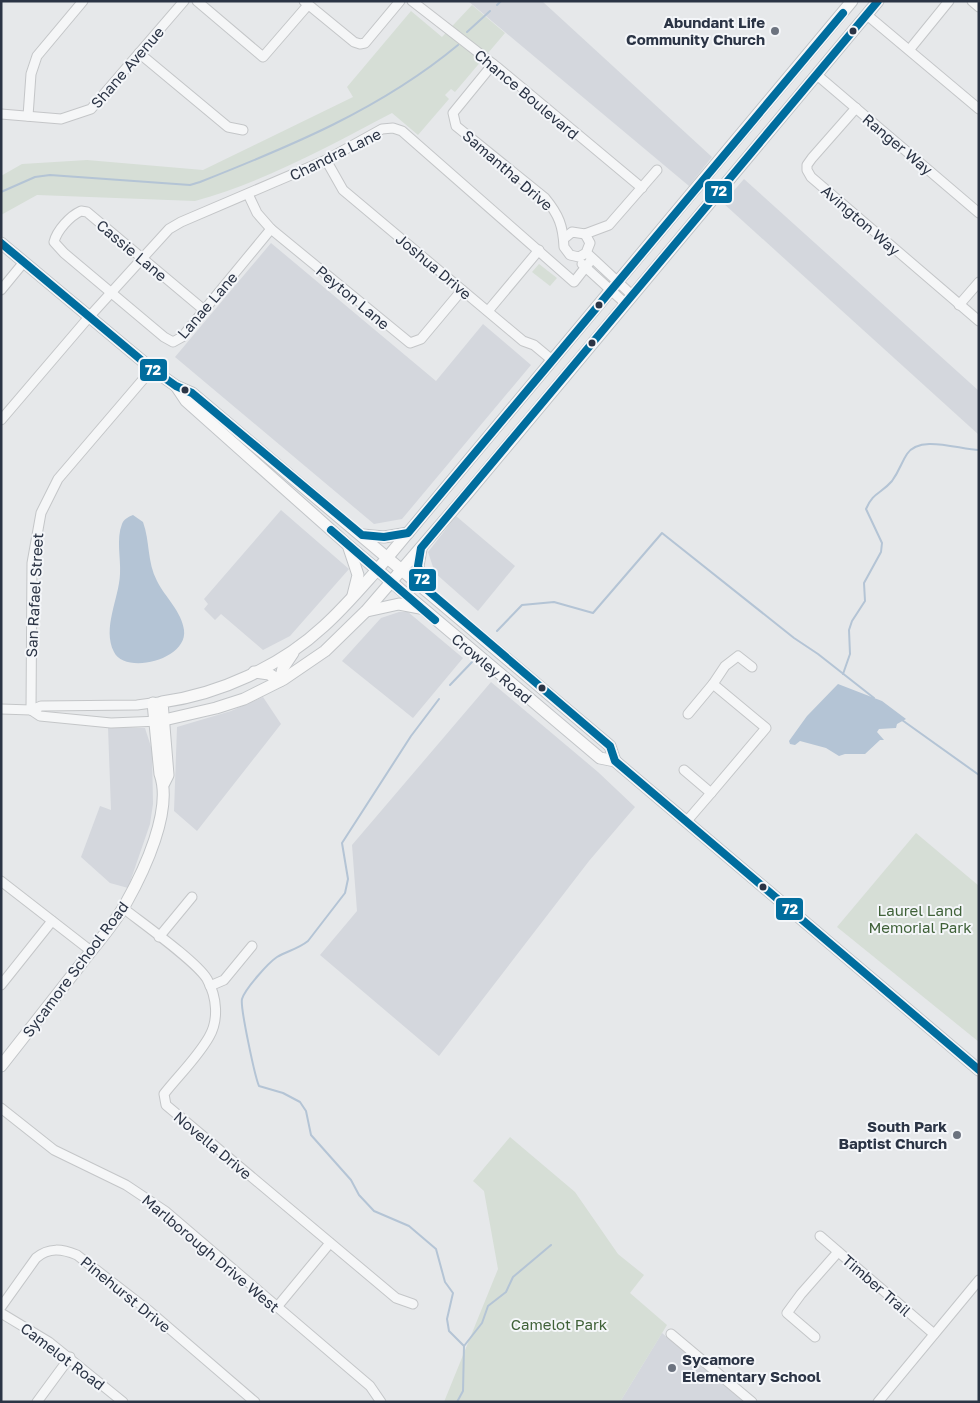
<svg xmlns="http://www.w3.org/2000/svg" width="980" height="1403" font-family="'Golos Text',sans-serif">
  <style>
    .built { fill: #d4d7dd }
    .green { fill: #d6ded6 }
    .water { fill: #b4c4d5 }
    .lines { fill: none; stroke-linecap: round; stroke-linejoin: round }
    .stream { stroke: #b4c4d5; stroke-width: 2 }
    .minor-casing { stroke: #c4c6c8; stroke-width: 11 }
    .major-casing { stroke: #c2c5c8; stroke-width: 13 }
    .minor { stroke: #f5f6f7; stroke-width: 9 }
    .major { stroke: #f8f8f8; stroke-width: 11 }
    .bus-1-casing { stroke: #f4f6f9; stroke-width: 11 }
    .bus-1 { stroke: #006d9e; stroke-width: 8 }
    .poi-dot { fill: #6c737f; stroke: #f4f6f9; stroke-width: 2 }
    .bus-dot { fill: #2b3445; stroke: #f4f6f9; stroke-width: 2 }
    .labels { text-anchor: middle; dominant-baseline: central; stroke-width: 4; stroke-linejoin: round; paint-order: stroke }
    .poi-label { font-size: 15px; font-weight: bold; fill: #2b3445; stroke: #f4f6f9; text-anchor: end }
    .street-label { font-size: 15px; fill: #2b3445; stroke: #f4f6f9 }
    .park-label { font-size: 15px; fill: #3f6138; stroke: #f4f6f9 }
    .line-badge { stroke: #f4f6f9; stroke-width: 2 }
    .badge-label { font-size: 14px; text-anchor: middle; font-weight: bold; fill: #fff }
  </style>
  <rect width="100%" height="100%" fill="#e6e8ea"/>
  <g class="built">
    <polygon points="468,1 542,1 712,157 689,186"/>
    <polygon points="744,179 979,391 979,435 723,203"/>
    <polygon points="271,243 436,381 483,324 531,365 402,519 374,524 175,357"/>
    <polygon points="281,510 349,569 290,636 263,650 221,614 215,620 204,609 208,604 204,599"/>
    <polygon points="456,516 515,566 478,611 435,573 428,552"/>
    <polygon points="399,612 408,612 463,658 413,718 342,661 381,618"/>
    <polygon points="491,682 598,772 635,807 589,861 439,1056 320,955 357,911 352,845"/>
    <polygon points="263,697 281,724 197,831 174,811 177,727 231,711"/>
    <polygon points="108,727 145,728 152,750 153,804 150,824 128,888 110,883 81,857 100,806 111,810"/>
    <polygon points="662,1333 744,1402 620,1402"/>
  </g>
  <g class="green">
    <path d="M472,5L505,33L455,92L451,89L445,95L449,99L418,135L392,113C329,146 264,182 195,201L37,195L1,215V176L22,164L87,160L203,170L353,97L347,87L411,11L442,37Z"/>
    <polygon points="539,264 557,278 550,286 532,272"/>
    <polygon points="916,833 979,886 979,1042 837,927"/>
    <polygon points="510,1137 575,1192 618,1254 644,1275 630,1293 667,1325 620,1402 444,1402 498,1269 484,1191 473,1181"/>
  </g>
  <g class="water">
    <path d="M133,515L143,522C150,541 147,562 157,581C165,597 182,612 184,630C188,660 125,675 114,652C102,628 119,599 120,574C121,558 116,539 122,524C124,519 128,517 133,515Z"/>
    <polygon points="838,684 882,701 906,719 897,724 896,728 879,729 877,732 884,740 880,740 865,754 845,754 839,756 826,748 800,741 795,745 790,744 789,741 807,716"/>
  </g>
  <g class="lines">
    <g class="stream">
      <polyline points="497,5 501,1"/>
      <polyline points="467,32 490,11"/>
      <path d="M1,192L35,177L50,175L190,185L200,182C291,146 381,109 458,45"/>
      <polyline points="497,631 522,605 554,602 593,613 662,533 794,638 818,654 874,698"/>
      <path d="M843,674L850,654L849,630L852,621L865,601L864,583L881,552L882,543L866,509C873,492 881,494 892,481C900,470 901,463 907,454C920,434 960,450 979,450"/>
      <polyline points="450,685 472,662"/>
      <path d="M439,699L411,736L342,843L348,879L345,893L308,941C298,949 287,951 277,957C268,963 245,989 242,999C240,1007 255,1077 259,1086L283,1093L300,1102L306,1111L311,1135L351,1180L359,1195L374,1211L409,1226L436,1249L445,1282L453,1293L447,1319L449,1331L464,1346L463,1391L457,1402"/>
      <polyline points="902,720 979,775"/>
      <polyline points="464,1346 482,1323 488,1306 506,1292 513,1277 551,1245"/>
    </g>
    <g class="minor-casing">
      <g id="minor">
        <polyline points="197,1 263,57 308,5"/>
        <polyline points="304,1 354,42 360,44 365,43 400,1"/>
        <polyline points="412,1 497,67 642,188"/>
        <polyline points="972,1 979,7"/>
        <polyline points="867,15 979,109"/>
        <polyline points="910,49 949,1"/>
        <polyline points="139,53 228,127 243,130"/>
        <path d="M493,64L453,113L456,126L545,198C559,215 563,226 564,247L570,255L579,257L586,253L590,243L585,234"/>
        <polyline points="817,75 979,213"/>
        <polyline points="856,108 812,158 807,165 807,170 811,177 979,321"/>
        <polyline points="1,114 61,119 91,109 184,1"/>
        <polyline points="28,116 31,74 37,56 83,1"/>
        <polyline points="326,160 343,190 523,341 534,345 552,360"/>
        <polyline points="248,194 257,213 271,229 410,343 421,339 462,290"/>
        <polyline points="566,237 572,232 585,234 609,225 657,170"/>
        <polyline points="589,255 633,296"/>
        <polyline points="582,264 626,304"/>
        <polyline points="1,290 24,262"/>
        <polyline points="959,305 979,282"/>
        <path d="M204,310L87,212L81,211C70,216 57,230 54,242L64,253L164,337L173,342L182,337L271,229"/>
        <polyline points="488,311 539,250"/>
        <polyline points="1,420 89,317 169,229 181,222 326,160 382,129 393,128 402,131 574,282 592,259"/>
        <polyline points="1,709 31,710 41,706 137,705 159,702"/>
        <polyline points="31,710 32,563 41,513 58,479 152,369"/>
        <polyline points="31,710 40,716 111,723 160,721"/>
        <polyline points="688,714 713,684"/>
        <polyline points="684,770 711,793 766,728 713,684 725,666 738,656 752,667"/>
        <polyline points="686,822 711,793"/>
        <polyline points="1,881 91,951"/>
        <path d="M123,908C142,923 196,961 207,979C217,997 219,1020 209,1037C197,1058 178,1076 164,1094L166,1105L396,1298L413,1304"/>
        <polyline points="159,937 192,897"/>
        <polyline points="1,985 52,921"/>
        <polyline points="210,986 224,980 252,946"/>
        <polyline points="1,1108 54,1150 126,1185 165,1211 370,1386 381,1402"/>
        <polyline points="820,1236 934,1334"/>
        <path d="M1,1307L36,1258C49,1247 62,1249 77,1255L148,1310L255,1402"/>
        <polyline points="277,1307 330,1243"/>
        <polyline points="1,1313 49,1342 123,1402"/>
        <polyline points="671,1334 752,1402"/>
        <polyline points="815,1337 787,1313 801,1294 838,1252"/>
        <polyline points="37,1402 70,1357"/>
        <polyline points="878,1402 979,1280"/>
      </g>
    </g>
    <g class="major-casing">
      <g id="major">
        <polyline points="1,243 152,369 176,386 192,393 610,746 615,761"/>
        <polyline points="176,386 186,401 349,546 600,758 615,761 979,1070"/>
        <polyline points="363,535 384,537 408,533"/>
        <polyline points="349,548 358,575 353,595"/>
        <polyline points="421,549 418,566 424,586"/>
        <polyline points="367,611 399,604 420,608"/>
        <polyline points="254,672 269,674 280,681 283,668 293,653"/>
        <polyline points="164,720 216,708 244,699 284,679 325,651 366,611 467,494 878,1"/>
        <path d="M164,783L168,775L162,702C220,694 281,666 324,626C343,609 360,589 377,570L852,1"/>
        <path d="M1,1066C28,1032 54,998 81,964C96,944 114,925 126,903C144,871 173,810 160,774L153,703"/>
      </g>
    </g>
    <use href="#minor" class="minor"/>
    <use href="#major" class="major"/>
    <g class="bus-1-casing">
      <g id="bus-1">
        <polyline points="878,1 421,548 418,566 425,588 610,746 615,761 979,1070"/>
        <polyline points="1,243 152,369 176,386 192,393 362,535 384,537 408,533 843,13"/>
        <polyline points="331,530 435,620"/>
      </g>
    </g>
    <use href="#bus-1" class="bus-1"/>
  </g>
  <g class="poi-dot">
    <circle cx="775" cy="31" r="5"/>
    <circle cx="957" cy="1135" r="5"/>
    <circle cx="672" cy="1368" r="5"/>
  </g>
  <g class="bus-dot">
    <circle cx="853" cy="31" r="4.5"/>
    <circle cx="599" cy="305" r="4.5"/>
    <circle cx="592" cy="343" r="4.5"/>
    <circle cx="185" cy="390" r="4.5"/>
    <circle cx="542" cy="688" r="4.5"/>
    <circle cx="763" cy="887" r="4.5"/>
  </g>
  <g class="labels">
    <g class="poi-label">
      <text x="765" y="22">Abundant Life<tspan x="765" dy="17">Community Church</tspan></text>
      <text x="947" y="1126">South Park<tspan x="947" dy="17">Baptist Church</tspan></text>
      <text x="682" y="1359" text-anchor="start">Sycamore<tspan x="682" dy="17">Elementary School</tspan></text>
    </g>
    <g class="street-label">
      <text transform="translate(127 67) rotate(-49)">Shane Avenue</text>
      <text transform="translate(527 94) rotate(40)">Chance Boulevard</text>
      <text transform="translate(898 144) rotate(40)">Ranger Way</text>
      <text transform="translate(335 154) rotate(-26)">Chandra Lane</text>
      <text transform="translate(508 170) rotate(41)">Samantha Drive</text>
      <text transform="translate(861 220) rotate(41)">Avington Way</text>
      <text transform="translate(132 250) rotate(40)">Cassie Lane</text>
      <text transform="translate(434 266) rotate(40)">Joshua Drive</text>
      <text transform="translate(353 297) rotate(40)">Peyton Lane</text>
      <text transform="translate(207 305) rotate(-49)">Lanae Lane</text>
      <text transform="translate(34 595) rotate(-87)">San Rafael Street</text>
      <text transform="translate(492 668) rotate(40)">Crowley Road</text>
      <text transform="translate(75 969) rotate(-53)">Sycamore School Road</text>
      <text transform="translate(213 1145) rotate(40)">Novella Drive</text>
      <text transform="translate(211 1253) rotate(40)">Marlborough Drive West</text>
      <text transform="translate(877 1285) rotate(41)">Timber Trail</text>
      <text transform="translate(126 1294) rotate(39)">Pinehurst Drive</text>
      <text transform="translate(63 1356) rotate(37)">Camelot Road</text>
    </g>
    <g class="park-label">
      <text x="920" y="910">Laurel Land<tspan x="920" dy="17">Memorial Park</tspan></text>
      <text x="559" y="1324">Camelot Park</text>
    </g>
  </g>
  <g class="line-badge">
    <rect x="704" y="180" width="29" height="24" rx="5" fill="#006d9e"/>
    <rect x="139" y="358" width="29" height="24" rx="5" fill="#006d9e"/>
    <rect x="408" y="568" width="29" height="24" rx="5" fill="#006d9e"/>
    <rect x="775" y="897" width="29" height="24" rx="5" fill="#006d9e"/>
  </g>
  <g class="badge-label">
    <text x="719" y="196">72</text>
    <text x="153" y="375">72</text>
    <text x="422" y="584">72</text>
    <text x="790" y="914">72</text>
  </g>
  <rect width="980" height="1403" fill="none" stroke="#2b3445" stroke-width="5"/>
</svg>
